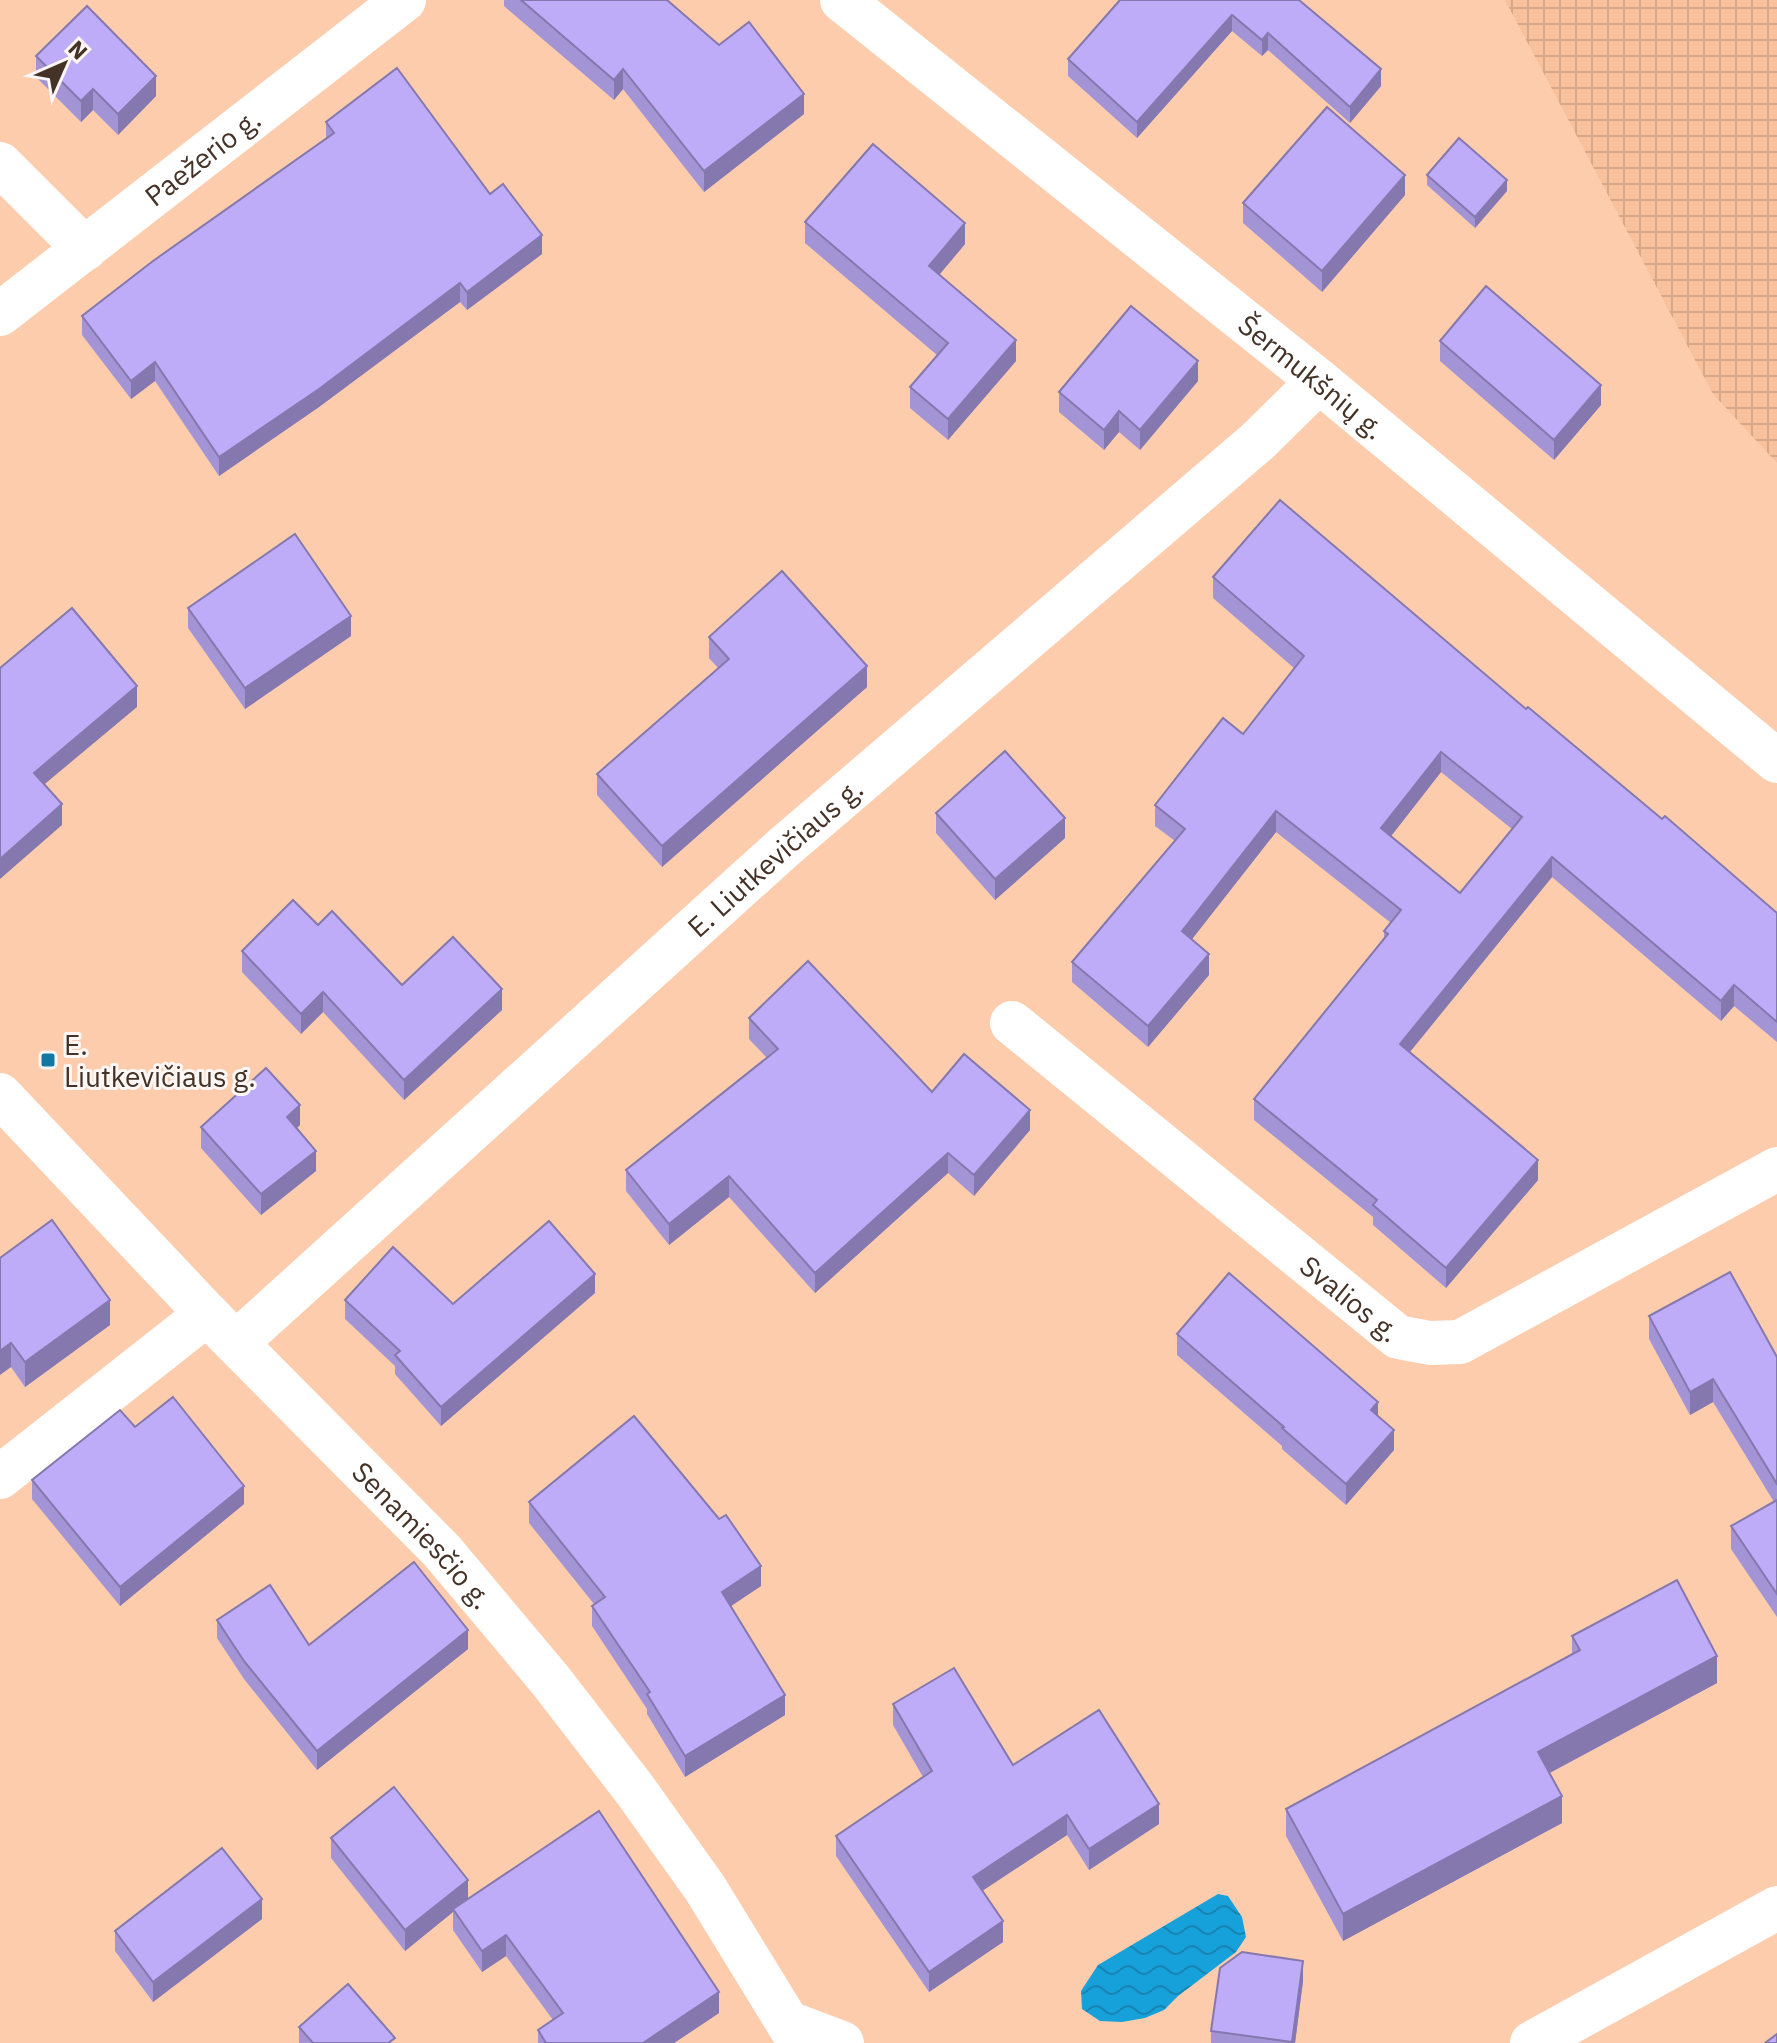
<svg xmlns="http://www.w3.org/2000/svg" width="1777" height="2043" font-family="'IBM Plex Sans',sans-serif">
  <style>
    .industrial { fill: url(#industrial-grid) }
    .water { fill: url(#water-waves) }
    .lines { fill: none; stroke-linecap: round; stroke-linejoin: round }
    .street { stroke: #fff; stroke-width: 44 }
    .secondary { stroke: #fff; stroke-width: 44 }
    .wall { fill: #a394d6; fill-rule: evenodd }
    .shaded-wall { fill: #8578ae }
    .building { fill: #beacf9; stroke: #8578ae; stroke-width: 2; fill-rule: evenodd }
    .poi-dot { fill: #1378a4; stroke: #fcf7f4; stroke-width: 3 }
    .labels { text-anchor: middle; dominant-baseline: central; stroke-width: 6; stroke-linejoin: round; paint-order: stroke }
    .street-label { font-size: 28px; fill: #453226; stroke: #fcf7f4 }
    .poi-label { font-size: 28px; fill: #453226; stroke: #fcf7f4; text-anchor: start }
  </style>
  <defs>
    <pattern id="industrial-grid" width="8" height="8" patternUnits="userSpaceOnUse" patternTransform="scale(2)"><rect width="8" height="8" fill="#f8c19e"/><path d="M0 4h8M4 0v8" fill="none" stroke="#d6a688"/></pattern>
    <pattern id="water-waves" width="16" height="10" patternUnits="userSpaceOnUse" patternTransform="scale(2)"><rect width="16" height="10" fill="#17a1db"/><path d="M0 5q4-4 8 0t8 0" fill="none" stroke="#1784b1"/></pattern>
  </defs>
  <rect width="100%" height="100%" fill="#fcccad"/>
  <polygon class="industrial" points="1505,0 1777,0 1777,463 1713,394"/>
  <polygon class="water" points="1218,1894 1228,1896 1242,1917 1246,1937 1236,1952 1178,1996 1164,2010 1145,2018 1122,2022 1100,2021 1082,2009 1081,1991 1098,1965"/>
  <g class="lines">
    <g class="street">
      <path id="s1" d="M842,0L1319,381L1777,761"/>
      <polyline points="0,164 85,249"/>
      <path id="s2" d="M0,314L404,0"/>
      <path id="s3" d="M1012,1023L1398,1337L1430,1343L1460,1342L1777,1169"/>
      <path id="s4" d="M237,1342L783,848L1258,441L1319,381"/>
      <polyline points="0,1477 207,1314"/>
      <polyline points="1532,2043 1777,1908"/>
    </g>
    <g class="secondary">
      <path id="s5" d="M0,1095L207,1314L442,1551L551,1681L635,1790L705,1888L800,2043"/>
      <polyline points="789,2023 842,2043"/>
    </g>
  </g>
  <g class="wall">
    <polygon points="504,0 667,0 719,45 804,114 704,192 623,89 614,100 504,6"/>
    <polygon points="1120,0 1299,0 1381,86 1350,123 1268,50 1262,56 1232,31 1137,138 1068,76 1068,59"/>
    <polygon points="36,56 156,96 118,135 93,110 81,122 36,77"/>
    <polygon points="326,122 490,194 542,254 467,310 460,302 319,407 219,476 155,381 131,399 82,335 82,316 326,139"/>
    <polygon points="1427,175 1507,191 1475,228 1427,185"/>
    <polygon points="1405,195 1322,292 1243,223 1243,203"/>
    <polygon points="805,222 965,244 939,275 1016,361 948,440 910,408 910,387 937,355 805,243"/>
    <polygon points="1440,341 1601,405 1554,460 1440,361"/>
    <polygon points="1198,381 1140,450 1119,432 1104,450 1059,412 1059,392"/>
    <path d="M1213,577L1526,709L1777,913V1042L1734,1006L1721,1021L1552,877L1410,1052L1538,1180L1446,1288L1373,1225V1217L1254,1120V1099L1384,938V931L1391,923L1276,832L1192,939L1209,975L1148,1047L1072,982V962L1175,841L1155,826V805L1243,734L1294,668L1213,598ZM1441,772L1512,829L1460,893L1391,836Z"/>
    <polygon points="188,608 351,636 245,709 188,628"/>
    <polygon points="709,637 867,687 662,867 597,795 597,774 718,668 709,658"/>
    <polygon points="936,813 1065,838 995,900 936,833"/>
    <polygon points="318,925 402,985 502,1010 404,1100 323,1012 301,1034 242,972 242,951"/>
    <polygon points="749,1018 932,1092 1030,1130 974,1196 948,1173 815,1293 729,1197 669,1245 626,1191 626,1170 767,1058 749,1039"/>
    <polygon points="300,1125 297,1128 316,1171 261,1215 201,1148 201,1127"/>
    <polygon points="0,1258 110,1325 25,1387 11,1367"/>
    <polygon points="595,1293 441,1426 395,1374 395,1366 345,1319 345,1300 453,1304"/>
    <polygon points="1649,1316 1777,1357 1777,1617 1731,1549 1731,1526 1774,1502 1713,1402 1690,1415 1649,1339"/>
    <polygon points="1177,1334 1394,1450 1346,1505 1282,1449 1282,1446 1177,1355"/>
    <polygon points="135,1427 244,1504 120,1606 32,1499 32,1480"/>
    <polygon points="529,1502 761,1586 731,1606 785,1715 685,1777 647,1714 647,1709 592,1626 592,1606 594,1604 529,1523"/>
    <polygon points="217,1620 309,1645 468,1649 317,1770 244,1679 217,1638"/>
    <polygon points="1572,1636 1717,1683 1550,1773 1562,1823 1343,1941 1286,1836 1286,1809 1572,1655"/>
    <polygon points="893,1704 1013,1765 1159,1824 1089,1870 1067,1835 982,1891 1003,1942 929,1992 836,1856 836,1836 923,1777 893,1725"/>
    <polygon points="331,1838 468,1899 719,2013 674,2043 538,2043 538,2030 553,2020 506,1956 482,1972 453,1930 453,1912 405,1951 331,1858"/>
    <polygon points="262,1919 153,2002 115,1951 115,1931"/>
    <polygon points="1303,1981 1295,2043 1211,2043 1211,2031"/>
    <polygon points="299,2027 395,2043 299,2043"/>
  </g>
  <g class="shaded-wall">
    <polygon points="1232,15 1232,31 1137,138 1137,122"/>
    <polygon points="1268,33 1268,50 1262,56 1262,40"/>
    <polygon points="623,69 623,89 614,100 614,80"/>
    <polygon points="1381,69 1381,86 1350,123 1350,107"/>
    <polygon points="156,76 156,96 118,135 118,114"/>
    <polygon points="93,89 93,110 81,122 81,101"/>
    <polygon points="804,94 804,114 704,192 704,171"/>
    <polygon points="1405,175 1405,195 1322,292 1322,271"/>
    <polygon points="1507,180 1507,191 1475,228 1475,217"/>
    <polygon points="965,223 965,244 929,287 929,266"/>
    <polygon points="542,235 542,254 467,310 467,292"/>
    <polygon points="460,283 460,302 319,407 219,476 219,457"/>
    <polygon points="1016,340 1016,361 948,440 948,419"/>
    <polygon points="1198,361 1198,381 1140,450 1140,430"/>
    <polygon points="155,362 155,381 131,399 131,381"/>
    <polygon points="1601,385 1601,405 1554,460 1554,440"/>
    <polygon points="1119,411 1119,432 1104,450 1104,430"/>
    <polygon points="351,616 351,636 245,709 245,688"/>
    <polygon points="867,666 867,687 662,867 662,846"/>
    <polygon points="137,686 137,707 34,793 34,773"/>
    <polygon points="1441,752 1441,772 1381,849 1381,828"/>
    <polygon points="62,804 62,825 0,879 0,859"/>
    <polygon points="1276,811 1276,832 1182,952 1182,931"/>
    <polygon points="1065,818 1065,838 995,900 995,879"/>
    <polygon points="1552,857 1552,877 1400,1064 1400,1044"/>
    <polygon points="1209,954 1209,975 1148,1047 1148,1026"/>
    <polygon points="1734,985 1734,1006 1721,1021 1721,1001"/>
    <polygon points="502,989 502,1010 404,1100 404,1080"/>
    <polygon points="323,992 323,1012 301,1034 301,1014"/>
    <polygon points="300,1105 300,1125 287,1137 287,1117"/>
    <polygon points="1030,1110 1030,1130 974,1196 974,1175"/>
    <polygon points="316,1151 316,1171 261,1215 261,1194"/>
    <polygon points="948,1153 948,1173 815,1293 815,1273"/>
    <polygon points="1538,1160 1538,1180 1446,1288 1446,1268"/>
    <polygon points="729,1176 729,1197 669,1245 669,1224"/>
    <polygon points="595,1274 595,1293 441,1426 441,1407"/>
    <polygon points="110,1300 110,1325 25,1387 25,1362"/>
    <polygon points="11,1343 11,1367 0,1375 0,1351"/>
    <polygon points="1713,1379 1713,1402 1690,1415 1690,1392"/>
    <polygon points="1378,1402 1378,1423 1371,1410"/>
    <polygon points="1394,1430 1394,1450 1346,1505 1346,1484"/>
    <polygon points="244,1486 244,1504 120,1606 120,1587"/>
    <polygon points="761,1566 761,1586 722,1612 722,1592"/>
    <polygon points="468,1630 468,1649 317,1770 317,1751"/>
    <polygon points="1717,1656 1717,1683 1538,1779 1538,1752"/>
    <polygon points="785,1695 785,1715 685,1777 685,1756"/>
    <polygon points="1562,1796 1562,1823 1343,1941 1343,1914"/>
    <polygon points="1159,1804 1159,1824 1089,1870 1089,1849"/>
    <polygon points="1067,1815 1067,1835 973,1897 973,1877"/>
    <polygon points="468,1880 468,1901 453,1909 453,1912 405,1951 405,1930"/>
    <polygon points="262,1899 262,1919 153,2002 153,1982"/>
    <polygon points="1003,1921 1003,1942 929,1992 929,1972"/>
    <polygon points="506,1935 506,1956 482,1972 482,1951"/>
    <polygon points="1303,1961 1303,1981 1295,2043 1292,2043"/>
    <polygon points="719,1992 719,2013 674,2043 643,2043"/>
  </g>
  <g class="building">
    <polygon points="521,0 667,0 719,45 749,22 804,94 704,171 623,69 614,80"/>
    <polygon points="1120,0 1299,0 1381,69 1350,107 1268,33 1262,40 1232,15 1137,122 1068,59"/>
    <polygon points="87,6 156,76 118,114 93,89 81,101 36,56"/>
    <polygon points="397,68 490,194 503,184 542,235 467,292 460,283 319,389 219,457 155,362 131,381 82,316 153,261 334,133 326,122"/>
    <polygon points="1327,107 1405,175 1322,271 1243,203"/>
    <polygon points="1459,138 1507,180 1475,217 1427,175"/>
    <polygon points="873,144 965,223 929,266 1016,340 948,419 910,387 948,343 805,222"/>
    <polygon points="1486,286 1601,385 1554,440 1440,341"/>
    <polygon points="1131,306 1198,361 1140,430 1119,411 1104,430 1059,392"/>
    <path d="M1280,500L1526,709L1528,707L1662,819L1665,816L1777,913V1022L1734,985L1721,1001L1552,857L1400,1044L1538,1160L1446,1268L1373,1205L1377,1200L1254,1099L1388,934L1384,931L1401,910L1276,811L1182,931L1209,954L1148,1026L1072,962L1185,829L1155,805L1223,718L1243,734L1304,656L1213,577ZM1441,752L1522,817L1460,893L1381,828Z"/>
    <polygon points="295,534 351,616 245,688 188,608"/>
    <polygon points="782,571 867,666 662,846 597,774 729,659 709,637"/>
    <polygon points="72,608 137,686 34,773 62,804 0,859 0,668"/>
    <polygon points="1005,751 1065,818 995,879 936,813"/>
    <polygon points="293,900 318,925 332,911 402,985 453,937 502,989 404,1080 323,992 301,1014 242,951"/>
    <polygon points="808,961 932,1092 964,1054 1030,1110 974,1175 948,1153 815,1273 729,1176 669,1224 626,1170 778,1049 749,1018"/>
    <polygon points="266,1068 300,1105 287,1117 316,1151 261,1194 201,1127"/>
    <polygon points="52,1220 110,1300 25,1362 11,1343 0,1351 0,1258"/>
    <polygon points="549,1221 595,1274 441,1407 395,1355 400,1351 345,1300 393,1247 453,1304"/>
    <polygon points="1730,1272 1777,1357 1777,1484 1713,1379 1690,1392 1649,1316"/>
    <polygon points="1229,1273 1378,1402 1371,1410 1394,1430 1346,1484 1282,1428 1284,1427 1177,1334"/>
    <polygon points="173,1397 244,1486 120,1587 32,1480 120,1410 135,1427"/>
    <polygon points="634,1416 719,1519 726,1515 761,1566 722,1592 785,1695 685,1756 647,1694 650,1692 592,1606 605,1597 529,1502"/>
    <polygon points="1777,1500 1777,1594 1731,1526"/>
    <polygon points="414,1562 468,1630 317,1751 244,1661 217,1620 270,1585 309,1645"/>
    <polygon points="1677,1580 1717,1656 1538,1752 1562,1796 1343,1914 1286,1809 1580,1650 1572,1636"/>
    <polygon points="954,1668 1013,1765 1099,1710 1159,1804 1089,1849 1067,1815 973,1877 1003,1921 929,1972 836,1836 932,1771 893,1704"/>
    <polygon points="394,1787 468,1880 405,1930 331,1838"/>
    <polygon points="599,1811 719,1992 643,2043 546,2043 538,2030 563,2013 506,1935 482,1951 453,1909"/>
    <polygon points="222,1848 262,1899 153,1982 115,1931"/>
    <polygon points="1242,1952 1303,1961 1292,2042 1211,2031 1220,1968"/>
    <polygon points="348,1984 395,2038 388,2043 313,2043 299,2027"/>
    <polygon points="1777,2034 1777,2043 1765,2043"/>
  </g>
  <rect class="poi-dot" x="40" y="1052" width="16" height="16" rx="4"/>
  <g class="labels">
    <g class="street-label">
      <text stroke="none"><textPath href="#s2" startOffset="256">Paežerio g.</textPath></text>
      <text stroke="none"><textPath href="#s1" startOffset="602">Šermukšnių g.</textPath></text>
      <text stroke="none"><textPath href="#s4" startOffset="724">E. Liutkevičiaus g.</textPath></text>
      <text stroke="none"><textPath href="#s3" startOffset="436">Svalios g.</textPath></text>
      <text stroke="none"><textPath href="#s5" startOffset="610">Senamiesčio g.</textPath></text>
    </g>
    <g class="poi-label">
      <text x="64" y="1044">E.<tspan x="64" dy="32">Liutkevičiaus g.</tspan></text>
    </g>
  </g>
  <g transform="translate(64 64) rotate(45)" stroke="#fcf7f4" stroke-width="6" paint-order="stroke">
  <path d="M0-6L14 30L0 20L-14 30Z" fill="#453226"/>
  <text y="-12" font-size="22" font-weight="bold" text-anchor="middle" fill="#453226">N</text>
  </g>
</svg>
